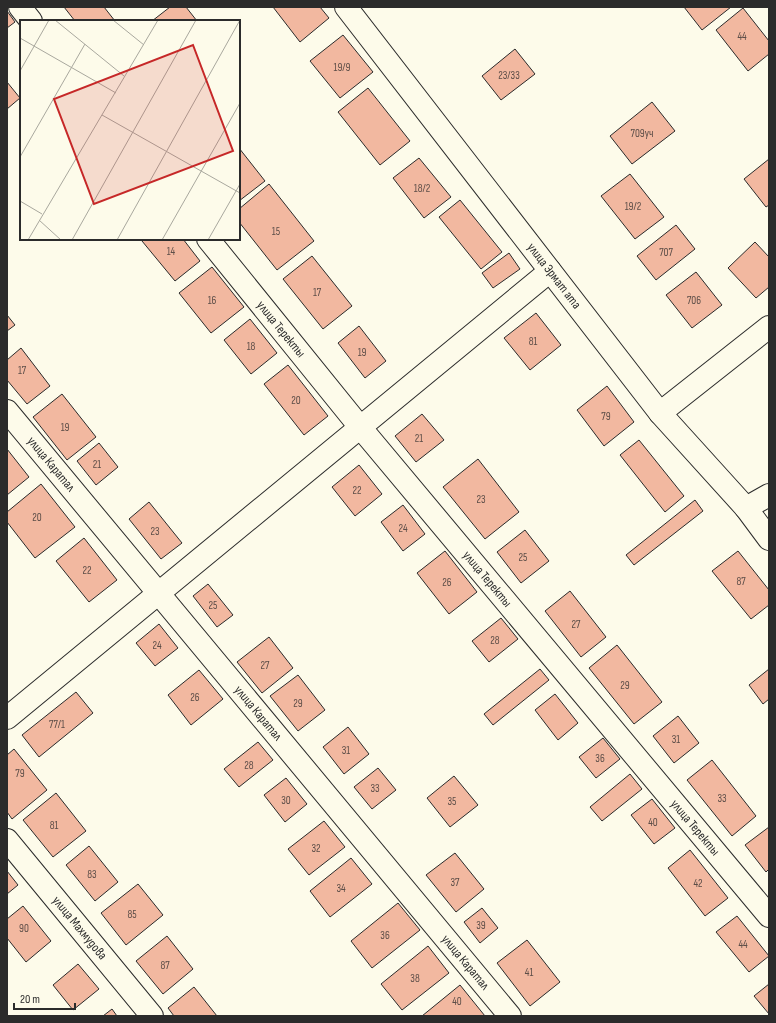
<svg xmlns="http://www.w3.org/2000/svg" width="776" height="1023" font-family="'Sofia Sans Condensed',sans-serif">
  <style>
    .building { fill: #f2b8a0; stroke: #2b2b2b }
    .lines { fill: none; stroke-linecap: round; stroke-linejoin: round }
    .minor-casing { stroke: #2b2b2b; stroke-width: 24 }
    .minor { stroke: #fdfbea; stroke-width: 22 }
    .labels { text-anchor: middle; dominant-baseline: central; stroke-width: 3; stroke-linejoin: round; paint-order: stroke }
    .number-label { font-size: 11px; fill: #5d4e48 }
    .street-label { font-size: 13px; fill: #2b2b2b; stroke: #fdfbea }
    .inset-road { fill: none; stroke: #a9a89e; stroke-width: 1 }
    .view { fill: #c62828; fill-opacity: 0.15; stroke: #c62828; stroke-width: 2 }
    .inset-edge { fill: none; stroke: #2b2b2b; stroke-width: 2 }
  </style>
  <rect width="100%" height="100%" fill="#fdfbea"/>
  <g class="building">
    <polygon points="64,7 104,7 115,21 75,21"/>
    <polygon points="170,7 186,7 197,21 152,21"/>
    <polygon points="273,7 320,7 329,18 300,42"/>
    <polygon points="684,7 731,7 702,30"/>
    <polygon points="743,8 769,41 769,54 748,71 716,30"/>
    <polygon points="7,11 15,22 7,28"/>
    <polygon points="343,35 373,72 340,98 310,61"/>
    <polygon points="515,49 535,74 501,100 482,76"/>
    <polygon points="7,82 20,98 7,109"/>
    <polygon points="368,88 410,141 380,165 338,112"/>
    <polygon points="652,102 675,131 632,164 610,136"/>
    <polygon points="239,148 265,181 239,201"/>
    <polygon points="419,158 451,197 424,218 393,178"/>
    <polygon points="769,159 769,205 766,207 744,179"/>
    <polygon points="630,174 664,217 635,239 601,196"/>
    <polygon points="269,184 314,241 277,270 239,222 239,209"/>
    <polygon points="460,200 502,252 481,269 439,217"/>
    <polygon points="676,225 695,249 656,280 637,256"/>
    <polygon points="145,239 183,239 200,261 175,281 142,241"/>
    <polygon points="755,242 769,257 769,287 756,298 728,268"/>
    <polygon points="509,253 520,269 493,288 482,273"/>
    <polygon points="312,256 352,306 323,329 283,279"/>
    <polygon points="212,267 244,307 211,333 179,293"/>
    <polygon points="696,272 722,305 692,328 666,295"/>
    <polygon points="536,313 561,345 530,370 504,338"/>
    <polygon points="7,315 15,325 7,331"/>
    <polygon points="250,319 277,353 251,374 224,340"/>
    <polygon points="359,326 386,361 365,378 338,343"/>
    <polygon points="21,348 50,386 27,404 7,380 7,360"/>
    <polygon points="288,365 328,416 304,435 264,384"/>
    <polygon points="607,386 634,422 604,446 577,410"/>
    <polygon points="62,394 96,437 67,460 33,417"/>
    <polygon points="422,414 444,440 416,462 395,436"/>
    <polygon points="639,440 684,496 665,512 620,455"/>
    <polygon points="99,443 118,467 96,485 77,461"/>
    <polygon points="7,449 29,477 7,495"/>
    <polygon points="478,459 519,512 485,539 443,487"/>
    <polygon points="359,465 382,494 355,516 332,487"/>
    <polygon points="41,484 75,527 35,558 7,522 7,512"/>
    <polygon points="695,500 703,511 634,565 626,555"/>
    <polygon points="149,502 182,543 161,559 129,519"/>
    <polygon points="403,505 425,534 403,551 381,522"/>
    <polygon points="525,530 549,561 521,583 497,552"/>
    <polygon points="84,538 117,580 89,602 56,561"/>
    <polygon points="445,551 477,592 449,614 417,573"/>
    <polygon points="738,551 769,590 769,605 751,619 712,571"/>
    <polygon points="208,584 233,615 217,627 193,596"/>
    <polygon points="570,591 606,637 581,657 545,611"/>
    <polygon points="501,618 518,639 489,662 472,641"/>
    <polygon points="159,624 178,648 155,666 136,643"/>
    <polygon points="269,637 293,668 262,693 237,662"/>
    <polygon points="617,645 662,702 634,724 589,668"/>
    <polygon points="540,669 549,680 493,725 484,714"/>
    <polygon points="769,669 769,699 763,704 749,685"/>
    <polygon points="199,670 223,699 191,725 168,695"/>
    <polygon points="298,675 325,710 298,731 270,696"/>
    <polygon points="76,692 93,713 39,757 22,735"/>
    <polygon points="555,694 578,723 558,740 535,710"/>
    <polygon points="678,716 699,743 674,763 653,736"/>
    <polygon points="348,727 369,754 344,774 323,747"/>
    <polygon points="603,738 620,759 596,778 579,757"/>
    <polygon points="258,742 273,760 239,787 224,769"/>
    <polygon points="14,749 47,790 12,819 7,812 7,755"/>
    <polygon points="712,760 756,816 732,836 687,780"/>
    <polygon points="378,768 396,790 372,809 354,787"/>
    <polygon points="630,774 642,789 602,821 590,807"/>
    <polygon points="454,776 478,805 450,827 427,798"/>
    <polygon points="286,778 307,804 285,822 264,795"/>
    <polygon points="56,793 86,831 53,857 23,820"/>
    <polygon points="652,799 675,828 654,844 631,815"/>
    <polygon points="324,821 345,847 309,875 288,849"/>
    <polygon points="769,827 769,869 766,872 745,845"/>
    <polygon points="89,846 118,882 95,901 66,865"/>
    <polygon points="690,850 728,898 705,916 668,868"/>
    <polygon points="455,853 484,889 456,912 426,875"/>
    <polygon points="351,858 372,884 330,917 310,891"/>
    <polygon points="7,871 18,885 7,894"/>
    <polygon points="138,884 163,915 126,945 101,913"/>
    <polygon points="398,903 420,930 372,968 351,941"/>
    <polygon points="23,906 51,941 26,962 7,938 7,919"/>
    <polygon points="482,908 498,928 480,943 464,922"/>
    <polygon points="737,916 769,956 749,972 716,932"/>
    <polygon points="167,936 193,969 163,994 136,961"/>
    <polygon points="527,940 560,982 530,1006 497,963"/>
    <polygon points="428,946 449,973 402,1010 381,984"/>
    <polygon points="78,964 99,989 73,1010 53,985"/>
    <polygon points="769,984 769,1014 754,996"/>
    <polygon points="460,985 485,1016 422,1016"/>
    <polygon points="194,987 217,1016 174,1016 168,1008"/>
    <polygon points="112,1009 117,1016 103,1016"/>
  </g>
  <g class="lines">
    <g class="minor-casing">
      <g id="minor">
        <polyline points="20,7 31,21"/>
        <path id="s1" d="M346,7L660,413L746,508L769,539"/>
        <path id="s2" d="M208,239L360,427L769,916"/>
        <path id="s3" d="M7,411L510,1016"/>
        <polyline points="660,413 769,327"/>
        <polyline points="746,508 769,495"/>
        <polyline points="7,718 550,271"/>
        <path id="s4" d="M7,840L152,1016"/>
      </g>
    </g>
    <use href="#minor" class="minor"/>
  </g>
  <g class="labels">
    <g class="number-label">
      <text x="742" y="36">44</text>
      <text x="342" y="67">19/9</text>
      <text x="509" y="75">23/33</text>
      <text x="642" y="133">709уч</text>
      <text x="422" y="188">18/2</text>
      <text x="633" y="206">19/2</text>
      <text x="276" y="231">15</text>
      <text x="171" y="251">14</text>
      <text x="666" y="252">707</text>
      <text x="317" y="292">17</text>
      <text x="212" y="300">16</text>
      <text x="694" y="300">706</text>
      <text x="533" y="341">81</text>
      <text x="251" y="346">18</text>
      <text x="362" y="352">19</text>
      <text x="22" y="370">17</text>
      <text x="296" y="400">20</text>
      <text x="606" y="416">79</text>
      <text x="65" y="427">19</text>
      <text x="419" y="438">21</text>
      <text x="97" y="464">21</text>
      <text x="357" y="490">22</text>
      <text x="481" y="499">23</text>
      <text x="37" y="517">20</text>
      <text x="403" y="528">24</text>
      <text x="155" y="531">23</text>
      <text x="523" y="557">25</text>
      <text x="87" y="570">22</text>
      <text x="741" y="581">87</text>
      <text x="447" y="582">26</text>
      <text x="213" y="605">25</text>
      <text x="576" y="624">27</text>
      <text x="495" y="640">28</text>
      <text x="157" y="645">24</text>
      <text x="265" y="665">27</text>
      <text x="625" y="685">29</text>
      <text x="195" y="697">26</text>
      <text x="298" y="703">29</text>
      <text x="57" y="724">77/1</text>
      <text x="676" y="739">31</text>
      <text x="346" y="750">31</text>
      <text x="600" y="758">36</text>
      <text x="249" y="765">28</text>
      <text x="20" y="773">79</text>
      <text x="375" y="788">33</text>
      <text x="722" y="798">33</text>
      <text x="286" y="800">30</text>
      <text x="452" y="801">35</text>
      <text x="653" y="822">40</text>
      <text x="54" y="825">81</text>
      <text x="316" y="848">32</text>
      <text x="92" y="874">83</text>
      <text x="455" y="882">37</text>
      <text x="698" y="883">42</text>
      <text x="341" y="888">34</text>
      <text x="132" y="914">85</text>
      <text x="481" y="925">39</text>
      <text x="24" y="928">90</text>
      <text x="385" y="935">36</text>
      <text x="743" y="944">44</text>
      <text x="165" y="965">87</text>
      <text x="529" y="972">41</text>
      <text x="415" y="978">38</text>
      <text x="457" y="1001">40</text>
    </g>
    <g class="street-label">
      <text stroke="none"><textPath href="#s1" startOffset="340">улица Эрмат ата</textPath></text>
      <text stroke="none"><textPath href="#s2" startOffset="116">улица Теректы</textPath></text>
      <text stroke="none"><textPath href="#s3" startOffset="69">улица Каратал</textPath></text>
      <text stroke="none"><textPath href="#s2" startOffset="440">улица Теректы</textPath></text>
      <text stroke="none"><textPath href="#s3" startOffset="393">улица Каратал</textPath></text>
      <text stroke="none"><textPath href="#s2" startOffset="764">улица Теректы</textPath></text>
      <text stroke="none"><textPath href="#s4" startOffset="114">улица Махмудова</textPath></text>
      <text stroke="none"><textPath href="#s3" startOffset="717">улица Каратал</textPath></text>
    </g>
  </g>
  <g transform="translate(20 20)">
    <rect width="220" height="220" fill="#fdfbea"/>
    <path class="inset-road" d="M35,0L104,56M93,0L124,25M0,18L96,73M0,51L29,0M82,95L220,173M0,137L65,24M0,181L22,194M19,200L41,220M8,220L138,0M52,220L176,0M97,220L220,0M142,220L220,83M188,220L220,164"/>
    <path class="view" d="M173,25L213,131L74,184L34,79Z"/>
    <rect width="220" height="220" class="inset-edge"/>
  </g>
  <rect width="776" height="1023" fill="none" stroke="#2b2b2b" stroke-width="16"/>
  <path d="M14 1003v6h61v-6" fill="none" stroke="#2b2b2b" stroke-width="2"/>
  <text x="20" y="1003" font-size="12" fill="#2b2b2b" stroke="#fdfbea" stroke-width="3" paint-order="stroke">20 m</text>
</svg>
